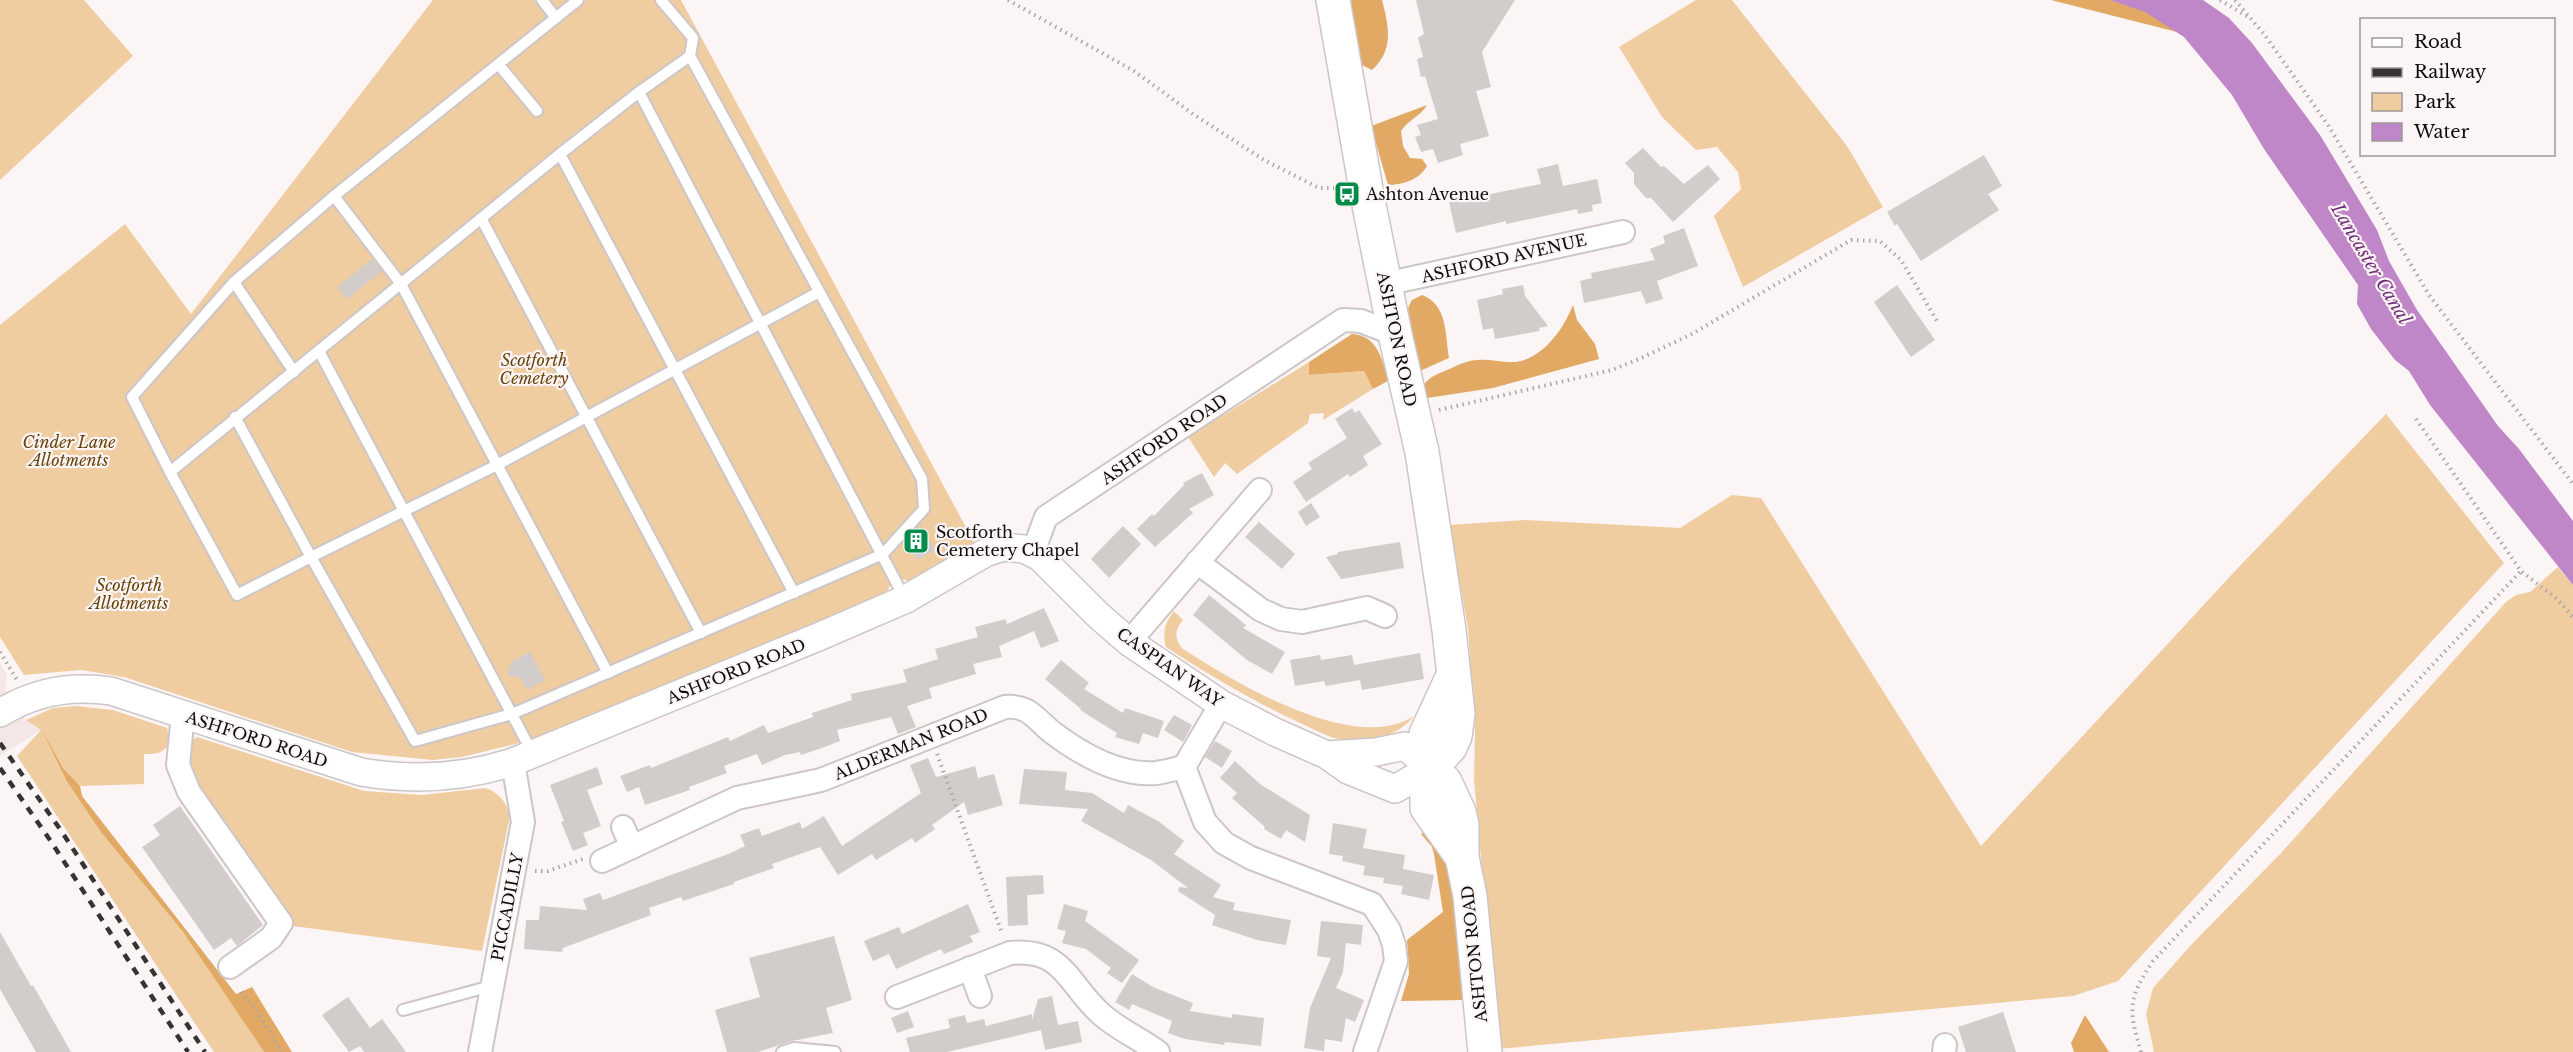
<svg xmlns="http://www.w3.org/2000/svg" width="2573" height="1052" font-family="'Libre Baskerville',serif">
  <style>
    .built { fill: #f6e7e7 }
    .green { fill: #f0cca1 }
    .forest { fill: #e1a963 }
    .water { fill: #bf87c7 }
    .building { fill: #d2ccca }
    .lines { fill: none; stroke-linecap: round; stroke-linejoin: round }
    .service-casing { stroke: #cdc6c6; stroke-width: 14 }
    .minor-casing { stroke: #cdc6c6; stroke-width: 26 }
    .tertiary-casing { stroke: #cdc6c6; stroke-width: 30 }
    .primary-casing { stroke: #cdc6c6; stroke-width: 36 }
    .path { stroke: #aca6a6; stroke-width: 4; stroke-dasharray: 1.5 4.5; stroke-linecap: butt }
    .service { stroke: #fff; stroke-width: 10 }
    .minor { stroke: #fff; stroke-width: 22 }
    .tertiary { stroke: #fff; stroke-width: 27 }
    .primary { stroke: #fff; stroke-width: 33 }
    .rail { stroke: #363333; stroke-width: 4.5; stroke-dasharray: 8 8; stroke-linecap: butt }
    .labels { text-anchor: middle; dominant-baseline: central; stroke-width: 4.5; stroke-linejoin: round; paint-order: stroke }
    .poi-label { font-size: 16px; fill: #0e0c0c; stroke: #fcf5f5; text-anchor: start }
    .street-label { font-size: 16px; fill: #0e0c0c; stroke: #fcf5f5 }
    .park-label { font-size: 16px; font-style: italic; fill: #674209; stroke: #fcf5f5 }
    .water-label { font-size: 18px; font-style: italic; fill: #722e7b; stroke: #fcf5f5 }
  </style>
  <rect width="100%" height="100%" fill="#fcf5f5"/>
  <polygon class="built" points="0,663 7,674 5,689 26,720 42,729 0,756"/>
  <g class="green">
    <polygon points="0,0 84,0 133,56 0,180"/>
    <polygon points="433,0 681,0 975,544 908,581 900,578 890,584 888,591 840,615 527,741 462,757 433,760 352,752 124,677 81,670 24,675 0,637 0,325 125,224 191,314"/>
    <polygon points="1696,0 1732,0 1847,146 1883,207 1743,287 1714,216 1741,189 1738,172 1717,147 1696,150 1662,117 1619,47"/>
    <polygon points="1309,362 1310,375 1364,371 1373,389 1323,420 1324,413 1310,414 1308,423 1237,474 1225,463 1214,477 1188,437"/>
    <polygon points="2386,414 2504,563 2118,981 2073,996 1498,1049 1474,779 1475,732 1468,628 1449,525 1525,520 1680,528 1732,495 1761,498 1981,846 2235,571"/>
    <polygon points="2558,567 2573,585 2573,1052 2154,1052 2146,1014 2153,988 2191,945 2281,853 2506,602 2516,595 2530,592"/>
    <path d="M1174,611L1183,620C1174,630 1174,639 1183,649C1234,682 1355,755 1414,716C1399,736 1370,743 1344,740C1328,738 1312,728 1298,722C1251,700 1209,675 1166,647C1162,631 1165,623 1174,611Z"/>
    <path d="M76,706L113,710L167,728L170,742C164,754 156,754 144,754V784L80,786L63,768L48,742L66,780L100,831L183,932L264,1052H214L17,756L41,730L26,720L53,708Z"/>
    <path d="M197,737L364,791L422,795L486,788C500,794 506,801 510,816L482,951L293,926L198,788L183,753L187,744Z"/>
  </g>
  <g class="forest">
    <path d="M1351,0H1382C1389,27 1394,50 1372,70L1360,64Z"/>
    <polygon points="2051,0 2110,0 2145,11 2177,32"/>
    <path d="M1427,105C1420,117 1409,119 1401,131L1403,146L1410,158L1422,159L1427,166C1420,179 1403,185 1388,185L1371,126Z"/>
    <path d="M1422,295C1448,305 1445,334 1449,358L1420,371L1408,308L1412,300Z"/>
    <path d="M1573,305L1577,320L1595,344L1599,359L1493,388L1427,398L1424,384C1431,376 1438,374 1447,370C1456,366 1468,360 1478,360C1491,359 1503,363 1516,362C1544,358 1564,328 1573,305Z"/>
    <path d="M1352,334C1377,335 1383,360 1388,381L1373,389L1364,371L1309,375V362Z"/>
    <polygon points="42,730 63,768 80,786 82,796 236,994 252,987 292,1052 264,1052 183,932 100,831 66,780"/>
    <polygon points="1430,829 1447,855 1457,891 1464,1000 1401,1001 1409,974 1407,940 1443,912 1434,854 1432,847 1421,834"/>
    <polygon points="2085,1015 2109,1052 2074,1052 2071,1043"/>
  </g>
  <polygon class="water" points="2110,0 2203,0 2229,18 2252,43 2320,135 2377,230 2389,261 2417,310 2498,426 2519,449 2573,521 2573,585 2430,405 2409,371 2395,360 2371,329 2357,304 2358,285 2264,149 2232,95 2184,37 2145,12"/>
  <g class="building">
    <polygon points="1416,0 1515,0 1482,52 1491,87 1476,91 1489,136 1460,144 1463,155 1438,163 1433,149 1421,152 1415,137 1421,135 1417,125 1438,119 1425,76 1421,77 1417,59 1423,57 1418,38 1424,34"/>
    <polygon points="1643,148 1661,167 1664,166 1684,184 1708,165 1720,179 1673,222 1651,198 1646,198 1634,184 1634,173 1625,163"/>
    <polygon points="1984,155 2002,186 1988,194 1999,210 1921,261 1897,224 1895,226 1887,212"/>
    <polygon points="1558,164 1563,186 1597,179 1602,203 1592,205 1593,211 1578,214 1577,209 1506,224 1506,221 1456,233 1449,202 1541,184 1537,169"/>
    <polygon points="1684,228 1698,266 1657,281 1663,299 1646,304 1641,291 1584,303 1580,281 1592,278 1591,273 1655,260 1650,249 1665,243 1663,236"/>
    <polygon points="372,259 382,271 347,299 337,287"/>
    <polygon points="1523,285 1525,296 1548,326 1539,328 1540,331 1495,339 1493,328 1483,330 1477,300 1503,294 1502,289"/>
    <polygon points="1897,285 1935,340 1911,357 1874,302"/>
    <polygon points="1352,408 1355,413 1359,410 1382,444 1363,456 1368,465 1350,477 1348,474 1306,502 1293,482 1312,469 1308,463 1347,438 1335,419"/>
    <polygon points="1202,473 1214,495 1189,509 1193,513 1155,547 1137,529 1152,514 1154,516 1184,485 1183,483"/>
    <polygon points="1311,503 1320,517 1306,526 1298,512"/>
    <polygon points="1259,522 1295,554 1282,569 1245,537"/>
    <polygon points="921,525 935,550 917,560 905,541"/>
    <polygon points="1123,526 1141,544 1109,578 1091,559"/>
    <polygon points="1400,542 1404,568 1341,579 1326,557 1338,554 1338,552"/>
    <polygon points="1209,595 1246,625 1243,628 1285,652 1272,674 1247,660 1193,615"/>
    <polygon points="1044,608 1059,641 1041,648 1034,631 999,646 1002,657 973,664 976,674 929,688 932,698 907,706 916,727 898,734 891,717 837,730 840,741 819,749 801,755 800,752 785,755 762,765 757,754 724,766 727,773 689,787 690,790 645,805 639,787 627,792 620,776 650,765 651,768 728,737 730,741 764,725 768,733 813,717 812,713 852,700 851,694 907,682 903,670 938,659 935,649 978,637 975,627 1006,619 1007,624"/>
    <polygon points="530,652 545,680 527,690 520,678 507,675 511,662"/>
    <polygon points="1420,653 1424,679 1362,690 1360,680 1326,686 1324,681 1295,686 1290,660 1320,655 1321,660 1352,655 1354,665"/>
    <polygon points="1061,660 1089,683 1084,689 1123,713 1125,708 1164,721 1158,738 1143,733 1139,744 1115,737 1117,733 1080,710 1081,709 1045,679"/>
    <polygon points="1174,715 1192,725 1183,742 1164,730"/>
    <polygon points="1215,741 1232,751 1222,768 1205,757"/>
    <polygon points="928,758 936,777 975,766 978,778 994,774 1003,805 968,815 964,802 932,825 935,829 915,843 912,838 876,860 872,854 838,875 820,847 772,864 774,868 734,882 734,884 683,901 681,897 649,908 651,915 563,948 562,952 524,949 526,920 539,920 540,906 587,910 583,899 600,893 603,900 731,853 745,846 740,835 759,828 762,836 800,822 802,829 824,816 842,846 921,793 910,765"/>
    <polygon points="1235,761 1260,784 1310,815 1305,842 1286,830 1281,839 1264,829 1265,827 1232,798 1237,793 1220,778"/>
    <polygon points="597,767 603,784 587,790 601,826 583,833 588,845 573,851 561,822 564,821 550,785"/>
    <polygon points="1024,769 1067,772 1065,790 1092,793 1124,813 1128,805 1158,821 1184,841 1174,854 1221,885 1213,897 1235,903 1233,910 1291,920 1286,945 1257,940 1212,925 1215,915 1178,891 1179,887 1188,888 1151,860 1081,821 1088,809 1019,804"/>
    <polygon points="180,806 263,925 237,946 231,938 214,950 142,847 160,835 153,825"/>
    <polygon points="1333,823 1367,829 1363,848 1405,855 1403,869 1434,875 1429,900 1401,894 1403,886 1383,883 1384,878 1363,875 1365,866 1342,861 1343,856 1329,854"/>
    <polygon points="1043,875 1044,894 1027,895 1028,925 1008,926 1006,877"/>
    <polygon points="968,904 980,932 970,936 973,942 944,954 941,949 896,969 889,954 873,961 864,941 899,927 902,934"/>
    <polygon points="1064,904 1088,911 1085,921 1139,960 1122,983 1107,973 1111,968 1086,949 1062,943 1066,931 1057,929"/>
    <polygon points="1321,921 1363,925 1361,945 1346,943 1343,972 1336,988 1364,1000 1355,1022 1346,1018 1342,1042 1325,1039 1324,1051 1304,1048 1310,1008 1331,958 1317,956"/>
    <polygon points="0,932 31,986 33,985 71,1052 36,1052 0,989"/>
    <polygon points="834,936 852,1000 826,1008 833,1033 792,1041 758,1052 727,1052 715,1010 760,997 749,958"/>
    <polygon points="1132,974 1153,987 1193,1003 1190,1011 1232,1018 1232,1014 1264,1018 1261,1046 1225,1042 1224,1045 1185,1039 1168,1033 1172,1021 1132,1004 1129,1010 1115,1002"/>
    <polygon points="1052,996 1058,1025 1078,1021 1082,1042 1045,1050 1041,1030 947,1052 910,1052 906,1038 950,1028 948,1019 965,1015 967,1023 984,1019 986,1026 1032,1014 1032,1020 1038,999"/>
    <polygon points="348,997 370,1028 382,1019 406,1052 364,1052 360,1046 349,1052 322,1015"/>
    <polygon points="908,1011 914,1027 897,1033 891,1018"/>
    <polygon points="2003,1012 2016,1052 1966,1052 1958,1027"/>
  </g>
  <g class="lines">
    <g class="service-casing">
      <g id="service">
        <polyline points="542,0 556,18"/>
        <polyline points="578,0 334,196 234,282 132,397 170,472 237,595 311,557 415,741 512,714 883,554 924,509 922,479 690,56 693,38 661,0"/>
        <polyline points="499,65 537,111"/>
        <polyline points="639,92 905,599"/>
        <polyline points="560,154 794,593"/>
        <polyline points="334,196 401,284 608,673"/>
        <polyline points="481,218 701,633"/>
        <polyline points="234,282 294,372"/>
        <polyline points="319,351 533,754"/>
        <polyline points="235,417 311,557 497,465 819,292"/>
        <polyline points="170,472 560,154 639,92 690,56"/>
        <polyline points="403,1010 491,986"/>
        <polyline points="782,1052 794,1048 835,1052"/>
      </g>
    </g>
    <g class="minor-casing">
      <g id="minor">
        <polyline points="1385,284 1623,232"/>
        <polyline points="1033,552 1046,517 1343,320 1361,321 1395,334"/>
        <polyline points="1197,562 1261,610 1281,619 1302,622 1367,608 1385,616"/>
        <polyline points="1129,642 1260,490"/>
        <polyline points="1221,704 1184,767 1205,822 1224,843 1251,858 1372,904 1389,930 1394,945 1396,961 1365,1052"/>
        <polyline points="183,714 178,765 189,792 281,923 271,938 230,967"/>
        <polyline points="623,827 632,847"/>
        <path d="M602,861L737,798L821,780L1005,707C1030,705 1035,719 1053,733C1081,754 1119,776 1156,773C1165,772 1175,769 1184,767"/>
        <polyline points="970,968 980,996"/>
        <path d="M897,997L1010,953C1064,948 1067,983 1100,1013C1117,1029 1139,1038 1158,1052"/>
        <polyline points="480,1052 523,822 513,762"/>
        <polyline points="1944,1052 1945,1045"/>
      </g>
    </g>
    <g class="tertiary-casing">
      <path id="tertiary" d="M0,713C35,691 71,685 111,691L361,772C413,781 463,778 513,762L818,637L906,599L985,553L1003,547L1024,549L1040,557L1098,615L1129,642L1221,704L1275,732L1327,755L1348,770L1395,789L1431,768L1405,746L1376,752L1327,755"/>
    </g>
    <g class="primary-casing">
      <g id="primary">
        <polyline points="1333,0 1367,195 1395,334 1422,452 1449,630 1458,714 1455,736 1450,747 1431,768"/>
        <polyline points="1452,678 1426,734 1431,768 1427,792 1427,808 1462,857"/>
        <polyline points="1431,768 1445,782 1459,812 1462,825 1462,857 1470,896 1485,1052"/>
      </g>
    </g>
    <g class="path">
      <polyline points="1008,0 1134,71 1193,114 1264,160 1319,188 1341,188"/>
      <polyline points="2220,0 2248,17"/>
      <polyline points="2235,0 2264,34 2328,125 2429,295 2573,484"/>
      <polyline points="1439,410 1612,370 1639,359 1692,334 1851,240 1880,241 1901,260 1937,321"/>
      <polyline points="2416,419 2521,571 2557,599 2573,617"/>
      <polyline points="0,652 17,680"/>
      <polyline points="937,754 1002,933"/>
      <polyline points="535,871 548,871 583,859"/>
      <polyline points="241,992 254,1007 282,1052"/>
      <path d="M2141,1052C2128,1008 2128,999 2153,961L2521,571"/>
    </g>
    <use href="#service" class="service"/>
    <use href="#minor" class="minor"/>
    <use href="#tertiary" class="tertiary"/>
    <use href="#primary" class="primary"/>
    <g class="rail">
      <polyline points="0,743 62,832 205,1052"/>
      <polyline points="0,768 50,840 188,1052"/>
    </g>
  </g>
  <defs>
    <g id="bus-square" transform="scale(1.35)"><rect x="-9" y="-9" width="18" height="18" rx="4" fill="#008b48" stroke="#fcf5f5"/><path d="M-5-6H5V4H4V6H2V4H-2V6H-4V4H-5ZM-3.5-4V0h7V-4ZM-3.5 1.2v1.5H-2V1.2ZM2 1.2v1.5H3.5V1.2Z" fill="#fff"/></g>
    <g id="building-square" transform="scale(1.35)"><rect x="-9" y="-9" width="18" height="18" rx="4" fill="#008b48" stroke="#fcf5f5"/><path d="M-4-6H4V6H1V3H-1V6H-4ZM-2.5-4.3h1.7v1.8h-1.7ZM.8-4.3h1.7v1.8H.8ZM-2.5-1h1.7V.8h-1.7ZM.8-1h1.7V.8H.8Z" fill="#fff"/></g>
  </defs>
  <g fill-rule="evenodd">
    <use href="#bus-square" x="1347" y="194"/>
    <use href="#building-square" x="916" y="541"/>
  </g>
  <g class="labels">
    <g class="poi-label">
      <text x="1366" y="194">Ashton Avenue</text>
      <text x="936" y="532">Scotforth<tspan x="936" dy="18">Cemetery Chapel</tspan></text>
    </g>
    <g class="street-label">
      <text transform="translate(1504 258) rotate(-13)">ASHFORD AVENUE</text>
      <text transform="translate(1397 339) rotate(78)">ASHTON ROAD</text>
      <text transform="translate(1164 439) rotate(-34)">ASHFORD ROAD</text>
      <text transform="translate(1170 667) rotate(35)">CASPIAN WAY</text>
      <text transform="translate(736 671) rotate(-22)">ASHFORD ROAD</text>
      <text transform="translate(257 739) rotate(18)">ASHFORD ROAD</text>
      <text transform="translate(911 744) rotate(-22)">ALDERMAN ROAD</text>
      <text transform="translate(507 907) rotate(-79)">PICCADILLY</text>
      <text transform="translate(1474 954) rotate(-96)">ASHTON ROAD</text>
    </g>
    <g class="park-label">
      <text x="534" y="360">Scotforth<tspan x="534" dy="18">Cemetery</tspan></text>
      <text x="69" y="442">Cinder Lane<tspan x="69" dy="18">Allotments</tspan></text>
      <text x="129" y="585">Scotforth<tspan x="129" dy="18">Allotments</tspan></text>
    </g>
    <g class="water-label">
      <text transform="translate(2371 264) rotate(59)">Lancaster Canal</text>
    </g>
  </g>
  <rect x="2360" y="18" width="195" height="138" fill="#fcf5f5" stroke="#9d9898" stroke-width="1.5"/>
  <rect x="2372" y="38" width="30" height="9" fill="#ffffff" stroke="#9d9898" stroke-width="1.5"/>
  <text x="2414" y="48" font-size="18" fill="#0e0c0c">Road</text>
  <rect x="2372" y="68" width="30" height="9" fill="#363333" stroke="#9d9898" stroke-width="1.5"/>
  <text x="2414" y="78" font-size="18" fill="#0e0c0c">Railway</text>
  <rect x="2372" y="93" width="30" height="18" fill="#f0cca1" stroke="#9d9898" stroke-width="1.5"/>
  <text x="2414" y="108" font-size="18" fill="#0e0c0c">Park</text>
  <rect x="2372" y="123" width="30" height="18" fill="#bf87c7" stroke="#9d9898" stroke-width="1.5"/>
  <text x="2414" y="138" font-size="18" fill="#0e0c0c">Water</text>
</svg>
